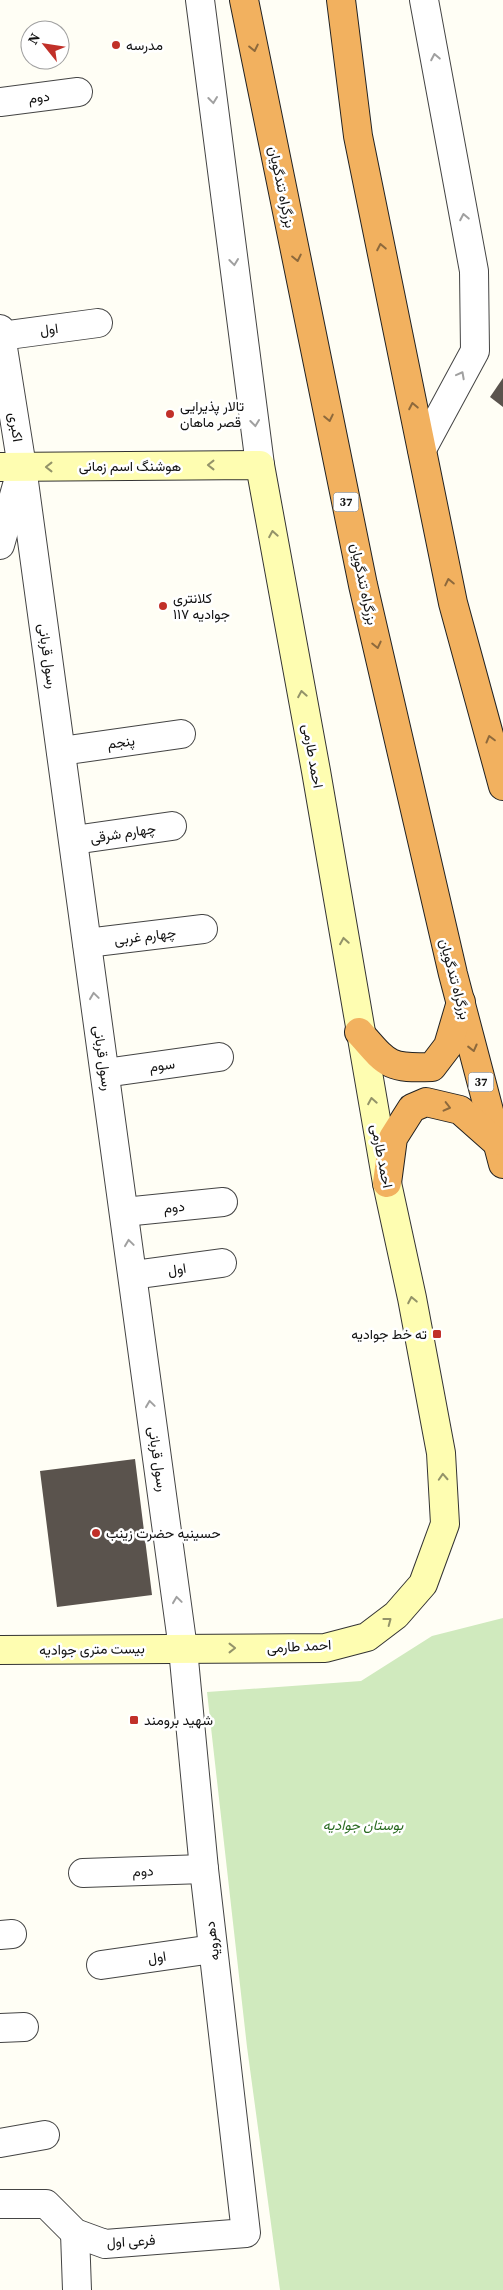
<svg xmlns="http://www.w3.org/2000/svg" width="503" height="2290" font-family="'Source Serif 4',Vazirmatn,serif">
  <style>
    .green { fill: #d0eabe }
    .building { fill: #5a534d }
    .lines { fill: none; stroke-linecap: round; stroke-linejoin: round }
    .street-casing { stroke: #444; stroke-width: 30 }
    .secondary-casing { stroke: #333; stroke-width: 30 }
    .highway-casing { stroke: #222; stroke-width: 30 }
    .street { stroke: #fff; stroke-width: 28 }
    .secondary { stroke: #fefdb1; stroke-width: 28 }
    .highway { stroke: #f2b15f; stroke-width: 28 }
    .oneway { stroke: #8d693c }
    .oneway2 { stroke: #a0a0a0 }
    .oneway3 { stroke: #939369 }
    .poi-dot { fill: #c13029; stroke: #fff; stroke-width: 2 }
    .labels { text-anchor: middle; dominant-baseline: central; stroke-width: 5; stroke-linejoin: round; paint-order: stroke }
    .shield { fill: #fff; stroke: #585858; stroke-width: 1 }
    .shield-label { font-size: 12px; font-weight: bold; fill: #111 }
    .poi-label { font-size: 14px; fill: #111; stroke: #fff; text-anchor: start }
    .street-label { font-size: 14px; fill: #111; stroke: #fff }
    .park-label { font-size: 14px; font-style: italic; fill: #286a20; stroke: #fff }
  </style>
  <rect width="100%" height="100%" fill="#fffef5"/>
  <polygon class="green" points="503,1618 503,2290 280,2290 247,2047 207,1692 361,1681 432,1636"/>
  <g class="building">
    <polygon points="503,378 503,407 490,397"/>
    <polygon points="135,1459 152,1595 57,1607 40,1471"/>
  </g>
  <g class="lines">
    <g class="street-casing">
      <g id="street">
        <polyline points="200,0 260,465"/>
        <polyline points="0,102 78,92"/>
        <polyline points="0,329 22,467 183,1649 204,1869 246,2233 105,2244 75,2233 46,2204 0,2204"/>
        <polyline points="1,336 98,323"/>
        <polyline points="422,449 475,351 474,271 424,0"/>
        <polyline points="0,545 19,478"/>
        <polyline points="61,751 181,734"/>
        <polyline points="74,840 172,826"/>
        <polyline points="87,943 203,929"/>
        <polyline points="105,1073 219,1057"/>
        <polyline points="124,1212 223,1202"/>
        <polyline points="133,1275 222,1263"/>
        <polyline points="83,1873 204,1869"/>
        <polyline points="0,1935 12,1934"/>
        <polyline points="101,1965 213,1949"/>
        <polyline points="0,2028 24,2027"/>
        <polyline points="0,2143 45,2135"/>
        <polyline points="75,2233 77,2290"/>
      </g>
    </g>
    <g class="secondary-casing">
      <polyline id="secondary" points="0,467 260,465 316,771 387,1183 412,1298 441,1453 445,1524 423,1584 396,1615 367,1637 325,1648 0,1650"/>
    </g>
    <g class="highway-casing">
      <g id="highway">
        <polyline points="244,0 363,585 453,974 503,1164"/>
        <polyline points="341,0 358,136 453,603 503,786"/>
        <path d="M359,1032C387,1064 388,1069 432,1067L448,1046L461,1002"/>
        <polyline points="387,1183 393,1138 412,1108 426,1102 460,1110 495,1141"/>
      </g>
    </g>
    <use href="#street" class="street"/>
    <use href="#secondary" class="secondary"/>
    <use href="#highway" class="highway"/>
  </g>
  <defs><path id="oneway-chevron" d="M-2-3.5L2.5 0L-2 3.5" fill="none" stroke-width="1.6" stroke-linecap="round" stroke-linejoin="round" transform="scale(1.25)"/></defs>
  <g class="oneway">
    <use href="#oneway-chevron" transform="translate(254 48) rotate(78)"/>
    <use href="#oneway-chevron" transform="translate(381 247) rotate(-101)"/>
    <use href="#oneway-chevron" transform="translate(297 258) rotate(78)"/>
    <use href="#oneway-chevron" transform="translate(413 406) rotate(-101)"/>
    <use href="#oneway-chevron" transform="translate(329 418) rotate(78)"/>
    <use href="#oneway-chevron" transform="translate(449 582) rotate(-102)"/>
    <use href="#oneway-chevron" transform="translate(377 645) rotate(77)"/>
    <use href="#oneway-chevron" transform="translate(490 739) rotate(-105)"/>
    <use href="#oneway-chevron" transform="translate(473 1048) rotate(76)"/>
    <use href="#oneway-chevron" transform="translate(447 1107) rotate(14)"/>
  </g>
  <g class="oneway2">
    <use href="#oneway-chevron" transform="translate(435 57) rotate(-101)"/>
    <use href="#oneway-chevron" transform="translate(213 100) rotate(83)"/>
    <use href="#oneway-chevron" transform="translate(464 217) rotate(-101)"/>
    <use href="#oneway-chevron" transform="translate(234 262) rotate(83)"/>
    <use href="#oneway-chevron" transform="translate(461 375) rotate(-62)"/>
    <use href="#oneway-chevron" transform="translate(255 423) rotate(83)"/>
    <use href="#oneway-chevron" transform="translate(94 996) rotate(-98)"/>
    <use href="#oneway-chevron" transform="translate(129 1243) rotate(-98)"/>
    <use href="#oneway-chevron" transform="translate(150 1404) rotate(-98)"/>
    <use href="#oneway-chevron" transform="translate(177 1600) rotate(-98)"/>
  </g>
  <g class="oneway3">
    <use href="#oneway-chevron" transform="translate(211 465) rotate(180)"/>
    <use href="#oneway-chevron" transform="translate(49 467) rotate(180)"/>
    <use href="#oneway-chevron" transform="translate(273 534) rotate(-100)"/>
    <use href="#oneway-chevron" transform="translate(302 694) rotate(-100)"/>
    <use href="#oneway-chevron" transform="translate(344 941) rotate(-99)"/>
    <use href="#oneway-chevron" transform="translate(372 1101) rotate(-100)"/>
    <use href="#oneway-chevron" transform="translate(412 1300) rotate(-101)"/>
    <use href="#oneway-chevron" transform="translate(443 1477) rotate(-93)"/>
    <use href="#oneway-chevron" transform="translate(388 1621) rotate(-37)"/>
    <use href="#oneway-chevron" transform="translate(232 1648)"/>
  </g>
  <g class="poi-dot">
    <circle cx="116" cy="45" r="5"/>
    <circle cx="170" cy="414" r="5"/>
    <circle cx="163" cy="606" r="5"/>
    <rect x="432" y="1329" width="10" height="10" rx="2.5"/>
    <circle cx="96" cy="1533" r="5"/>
    <rect x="129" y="1715" width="10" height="10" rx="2.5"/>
  </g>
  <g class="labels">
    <g class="shield">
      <rect x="333.5" y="492.5" width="25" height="19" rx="4"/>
      <rect x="468.5" y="1072.5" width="25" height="19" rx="4"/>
    </g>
    <g class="shield-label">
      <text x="346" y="502">37</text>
      <text x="481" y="1082">37</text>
    </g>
    <g class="poi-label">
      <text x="126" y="45">مدرسه</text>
      <text x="180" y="406">تالار پذیرایی<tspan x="180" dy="16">قصر ماهان</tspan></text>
      <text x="173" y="598">کلانتری<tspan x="173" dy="16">۱۱۷ جوادیه</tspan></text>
      <text x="427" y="1334" text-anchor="end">ته خط جوادیه</text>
      <text x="106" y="1533">حسینیه حضرت زینب</text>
      <text x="144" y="1720">شهید برومند</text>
    </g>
    <g class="street-label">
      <text transform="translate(39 97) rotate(-7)">دوم</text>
      <text transform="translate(282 187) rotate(78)">بزرگراه تندگویان</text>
      <text transform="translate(49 329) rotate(-7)">اول</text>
      <text transform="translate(16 427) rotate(81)">اکبری</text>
      <text x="130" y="466">هوشنگ اسم زمانی</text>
      <text transform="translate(364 584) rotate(78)">بزرگراه تندگویان</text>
      <text transform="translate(48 656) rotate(82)">رسول قربانی</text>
      <text transform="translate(121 742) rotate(-8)">پنجم</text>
      <text transform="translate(313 756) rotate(80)">احمد طارمی</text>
      <text transform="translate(123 833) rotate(-9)">چهارم شرقی</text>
      <text transform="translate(145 936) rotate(-7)">چهارم غربی</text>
      <text transform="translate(455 979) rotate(75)">بزرگراه تندگویان</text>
      <text transform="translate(103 1058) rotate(82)">رسول قربانی</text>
      <text transform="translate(162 1065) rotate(-8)">سوم</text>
      <text transform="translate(382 1156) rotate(79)">احمد طارمی</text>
      <text transform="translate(174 1207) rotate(-6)">دوم</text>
      <text transform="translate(177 1269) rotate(-8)">اول</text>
      <text transform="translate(158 1459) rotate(82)">رسول قربانی</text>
      <text transform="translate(299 1646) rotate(-3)">احمد طارمی</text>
      <text transform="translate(92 1649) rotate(-1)">بیست متری جوادیه</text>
      <text transform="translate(143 1871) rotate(-2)">دوم</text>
      <text transform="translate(212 1941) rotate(-97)">دهرویه</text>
      <text transform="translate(157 1957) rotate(-8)">اول</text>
      <text transform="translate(131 2241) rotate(-3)">فرعی اول</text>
    </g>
    <g class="park-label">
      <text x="363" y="1825">بوستان جوادیه</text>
    </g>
  </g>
  <g transform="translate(45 45) rotate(300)"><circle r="24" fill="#ffffff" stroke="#a0a0a0"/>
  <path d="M0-4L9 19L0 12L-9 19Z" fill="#c13029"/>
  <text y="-8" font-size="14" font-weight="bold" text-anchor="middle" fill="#111111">N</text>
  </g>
</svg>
